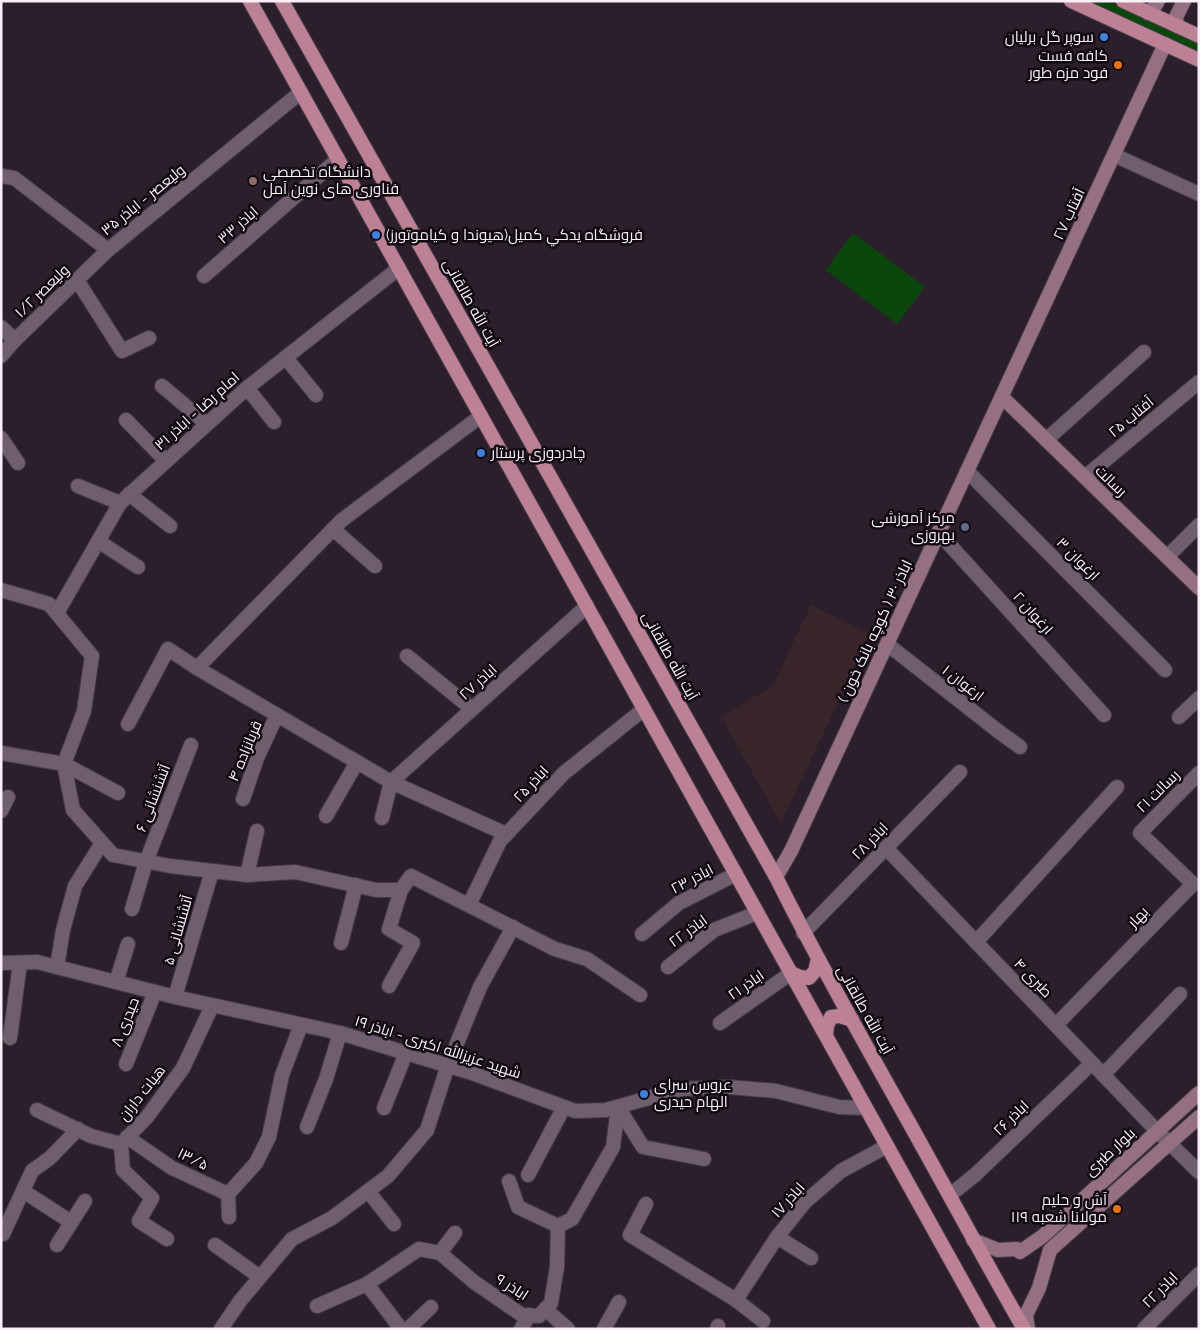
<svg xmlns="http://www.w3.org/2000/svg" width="1200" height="1330" font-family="Raleway,Cairo,sans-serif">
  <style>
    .commercial { fill: #38252a }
    .green { fill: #0b470c }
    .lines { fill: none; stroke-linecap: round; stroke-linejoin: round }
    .minor-casing { stroke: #463b46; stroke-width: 16 }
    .secondary-casing { stroke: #463b46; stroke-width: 16 }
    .primary-casing { stroke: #463b46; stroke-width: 16 }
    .minor { stroke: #6f5e6e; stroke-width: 14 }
    .secondary { stroke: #957081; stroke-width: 14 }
    .primary { stroke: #bc8194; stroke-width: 14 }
    .shop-dot { fill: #3f7fe0; stroke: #110b11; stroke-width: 2 }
    .food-dot { fill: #e8710a; stroke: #110b11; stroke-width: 2 }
    .education-dot { fill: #8d6e63; stroke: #110b11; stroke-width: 2 }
    .service-dot { fill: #5c6f8a; stroke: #110b11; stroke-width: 2 }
    .labels { text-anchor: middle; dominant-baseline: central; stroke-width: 5; stroke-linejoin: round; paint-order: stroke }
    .poi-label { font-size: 15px; fill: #f9eff8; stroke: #110b11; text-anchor: end }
    .street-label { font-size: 15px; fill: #f9eff8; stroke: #110b11 }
  </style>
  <rect width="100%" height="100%" fill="#2c1f2c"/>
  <polygon class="commercial" points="811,605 870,634 781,823 721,717 773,686"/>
  <g class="green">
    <polygon points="1085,1 1107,1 1199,43 1199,54"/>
    <polygon points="853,233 925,287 897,324 826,270"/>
  </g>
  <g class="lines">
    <g class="minor-casing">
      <g id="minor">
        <polyline points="1114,155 1199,194"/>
        <polyline points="1,176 14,178 108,250 301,92"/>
        <polyline points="204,276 338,159"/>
        <polyline points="77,280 122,351 149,338"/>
        <polyline points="1,327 15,340"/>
        <polyline points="1,356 15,340 108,250"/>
        <polyline points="286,358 316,395"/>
        <polyline points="162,386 207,424"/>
        <polyline points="247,388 274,422"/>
        <polyline points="126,420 166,461"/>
        <polyline points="1,438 18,463"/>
        <polyline points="1046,440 1144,352"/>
        <polyline points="967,471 1165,670"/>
        <polyline points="1085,477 1199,382"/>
        <polyline points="78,486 120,503"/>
        <polyline points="129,494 170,526"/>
        <polyline points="333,529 375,566"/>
        <polyline points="939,533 1104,715"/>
        <polyline points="98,541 138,567"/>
        <polyline points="1167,557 1199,525"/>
        <polyline points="1,590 49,604 92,656 84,711 64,764 73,810 113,855 170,866 247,875 295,872 376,890 401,890 411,876 555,949 587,959 640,995"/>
        <polyline points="57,613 120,503 247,388 399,268"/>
        <polyline points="887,644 998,731 1020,747"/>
        <polyline points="407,656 472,709"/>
        <polyline points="197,668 342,520 481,416"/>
        <polyline points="1179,717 1199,698"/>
        <polyline points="128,724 168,649 197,668 391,782 506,834"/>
        <polyline points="1,753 64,764 118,793"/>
        <polyline points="243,799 257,758 277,715"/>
        <polyline points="1,811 8,797"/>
        <polyline points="326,816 357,762"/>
        <polyline points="382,818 391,782 587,606"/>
        <polyline points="886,848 1157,1131 1199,1172"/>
        <polyline points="247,875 257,831"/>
        <polyline points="469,905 500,841 564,773 644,709"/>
        <polyline points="132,909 146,862 191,745"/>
        <polyline points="803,933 960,772"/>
        <polyline points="642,934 679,903 736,874"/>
        <polyline points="976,942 1117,787"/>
        <polyline points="341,943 356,885"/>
        <polyline points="1,963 37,962 175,997 340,1033 469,1072 575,1111 606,1110 681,1089 729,1087 776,1091 839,1107 866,1108"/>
        <polyline points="57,967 63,930 75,886 102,843"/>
        <polyline points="668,967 714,930 757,913"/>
        <polyline points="116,982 128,944"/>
        <polyline points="389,986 413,943 389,929 401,890"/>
        <polyline points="175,997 212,871"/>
        <polyline points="720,1023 791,973"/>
        <polyline points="1056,1025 1193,884 1140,833 1199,773"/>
        <polyline points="10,1038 20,963"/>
        <polyline points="126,1064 155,992"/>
        <polyline points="1103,1075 1180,994"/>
        <polyline points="618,1107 643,1147 704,1159"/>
        <polyline points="384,1108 406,1053"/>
        <polyline points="37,1110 91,1136 121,1144 147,1117 183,1068 212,1006"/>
        <polyline points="307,1127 326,1079 340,1033"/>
        <polyline points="127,1137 172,1168 228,1194 229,1217"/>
        <polyline points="121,1144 123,1170 152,1198 139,1221 167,1239"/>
        <polyline points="528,1175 564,1107"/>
        <polyline points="509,1181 518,1207 558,1226 572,1219 613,1147 618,1107"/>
        <polyline points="23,1191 71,1222"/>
        <polyline points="368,1191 394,1224"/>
        <polyline points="228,1194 256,1163 269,1137 282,1075 301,1025"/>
        <polyline points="950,1195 975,1175 1092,1063"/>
        <polyline points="646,1204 630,1235 736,1300 763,1321"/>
        <polyline points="3,1234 32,1171 50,1158 78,1129"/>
        <polyline points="777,1237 811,1258"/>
        <polyline points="57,1245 85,1201"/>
        <polyline points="215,1245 260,1277"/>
        <polyline points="440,1253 474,1282 522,1315 539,1316 551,1303 557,1267 558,1226"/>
        <polyline points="367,1284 401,1329"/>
        <polyline points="736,1300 777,1237 805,1202 841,1171 887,1146"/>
        <polyline points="317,1306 367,1284 419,1249 440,1253 455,1233"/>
        <polyline points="545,1309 568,1329"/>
        <polyline points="221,1329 240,1301 292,1239 332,1218 388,1176 427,1130 448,1065 480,987 513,927"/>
        <polyline points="408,1329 431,1307"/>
        <polyline points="521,1329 529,1315"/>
        <polyline points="604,1329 619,1302"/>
        <polyline points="717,1329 718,1326"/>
        <polyline points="1144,1329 1199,1274"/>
      </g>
    </g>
    <g class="secondary-casing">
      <g id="secondary">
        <polyline points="1148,13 1155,6 1158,1"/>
        <polyline points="1177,26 1176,17 1184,1"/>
        <polyline points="1002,397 1199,588"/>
        <polyline points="776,877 791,851 1165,44"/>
        <polyline points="973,1240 998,1250 1017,1249 1020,1252 1043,1236 1199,1093"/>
        <polyline points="1028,1329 1026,1315 1039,1288 1050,1250 1199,1117"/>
      </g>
    </g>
    <g class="primary-casing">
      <g id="primary">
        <polyline points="250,1 989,1329"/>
        <path d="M282,1L776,877C815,956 859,1033 902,1110C943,1183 982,1256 1024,1329"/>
        <polyline points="1071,1 1199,60"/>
        <polyline points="1123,1 1199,36"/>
        <polyline points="791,973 800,977 809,978 815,971 818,959"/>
        <polyline points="826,1035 827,1026 831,1017 840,1016 852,1020"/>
      </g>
    </g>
    <use href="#minor" class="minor"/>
    <use href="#secondary" class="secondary"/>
    <use href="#primary" class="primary"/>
  </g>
  <g class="shop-dot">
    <circle cx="1104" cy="37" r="5"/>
    <circle cx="376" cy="235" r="5"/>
    <circle cx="481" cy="453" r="5"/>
    <circle cx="644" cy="1094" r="5"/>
  </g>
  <g class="food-dot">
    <circle cx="1118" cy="65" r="5"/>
    <circle cx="1117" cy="1209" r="5"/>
  </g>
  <circle class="education-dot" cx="253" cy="181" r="5"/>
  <circle class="service-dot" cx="965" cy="527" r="5"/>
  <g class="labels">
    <g class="poi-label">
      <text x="1094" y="37">سوپر گل برلیان</text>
      <text x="1108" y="56">کافه فست<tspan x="1108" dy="17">فود مزه طور</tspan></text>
      <text x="263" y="172" text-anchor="start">دانشگاه تخصصی<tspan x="263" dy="17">فناوری های نوین آمل</tspan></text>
      <text x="386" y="235" text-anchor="start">فروشگاه يدكي كميل(هیوندا و کیاموتورز)</text>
      <text x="491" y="453" text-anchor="start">چادردوزی پرستار</text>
      <text x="955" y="518">مرکز آموزشی<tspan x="955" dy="17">بهروزی</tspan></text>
      <text x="654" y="1085" text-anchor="start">عروس سرای<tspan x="654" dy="17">الهام حیدری</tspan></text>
      <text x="1107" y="1200">آش و حلیم<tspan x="1107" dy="17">مولانا شعبه ۱۱۹</tspan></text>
    </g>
    <g class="street-label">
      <text transform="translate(143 200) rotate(-39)">ولیعصر - اباذر ۳۵</text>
      <text transform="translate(1069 214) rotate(-65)">آفتاب ۲۷</text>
      <text transform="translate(238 225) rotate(-41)">اباذر ۳۳</text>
      <text transform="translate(42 291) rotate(-44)">ولیعصر ۱/۲</text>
      <text transform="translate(471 303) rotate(61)">آیت الله طالقانی</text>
      <text transform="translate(197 411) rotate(-42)">امام رضا - اباذر ۳۱</text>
      <text transform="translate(1131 417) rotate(-40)">آفتاب ۲۵</text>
      <text transform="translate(1111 481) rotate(44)">رسالت</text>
      <text transform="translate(1078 559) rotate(45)">ارغوان ۳</text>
      <text transform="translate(1033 613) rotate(48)">ارغوان ۲</text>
      <text transform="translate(875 631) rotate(-65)">اباذر ۳۰ ( کوچه بانک خون )</text>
      <text transform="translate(670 656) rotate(61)">آیت الله طالقانی</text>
      <text transform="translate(478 682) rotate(-42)">اباذر ۲۷</text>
      <text transform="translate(963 683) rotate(38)">ارغوان ۱</text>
      <text transform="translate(245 751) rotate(-67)">قربانزاده ۴</text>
      <text transform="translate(531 784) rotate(-47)">اباذر ۲۵</text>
      <text transform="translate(1158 791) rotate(-45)">رسالت ۲۱</text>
      <text transform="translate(153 798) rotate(-69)">آتشنشانی ۶</text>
      <text transform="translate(870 841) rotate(-46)">اباذر ۲۸</text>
      <text transform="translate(692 879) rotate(-28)">اباذر ۲۳</text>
      <text transform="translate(1138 917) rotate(-46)">بهار</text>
      <text transform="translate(178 930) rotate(-74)">آتشنشانی ۵</text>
      <text transform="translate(688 931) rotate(-36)">اباذر ۲۲</text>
      <text transform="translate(1033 978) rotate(46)">طبری ۴</text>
      <text transform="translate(746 985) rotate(-35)">اباذر ۲۱</text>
      <text transform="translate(865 1010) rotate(61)">آیت الله طالقانی</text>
      <text transform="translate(125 1022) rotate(-68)">حیدری ۸</text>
      <text transform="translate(438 1047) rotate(18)">شهید عزیزالله اکبری - اباذر ۱۹</text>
      <text transform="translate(142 1093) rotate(-52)">هیات داران</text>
      <text transform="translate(1011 1118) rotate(-44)">اباذر ۲۶</text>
      <text transform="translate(1110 1152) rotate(-43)">بلوار طبری</text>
      <text transform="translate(193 1159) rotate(26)">۱۳/۵</text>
      <text transform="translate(788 1200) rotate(-48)">اباذر ۱۷</text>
      <text transform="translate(512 1287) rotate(33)">اباذر ۹</text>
      <text transform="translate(1160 1290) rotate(-45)">اباذر ۲۲</text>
    </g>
  </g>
  <rect width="1200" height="1330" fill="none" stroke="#f9eff8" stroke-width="5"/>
</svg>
